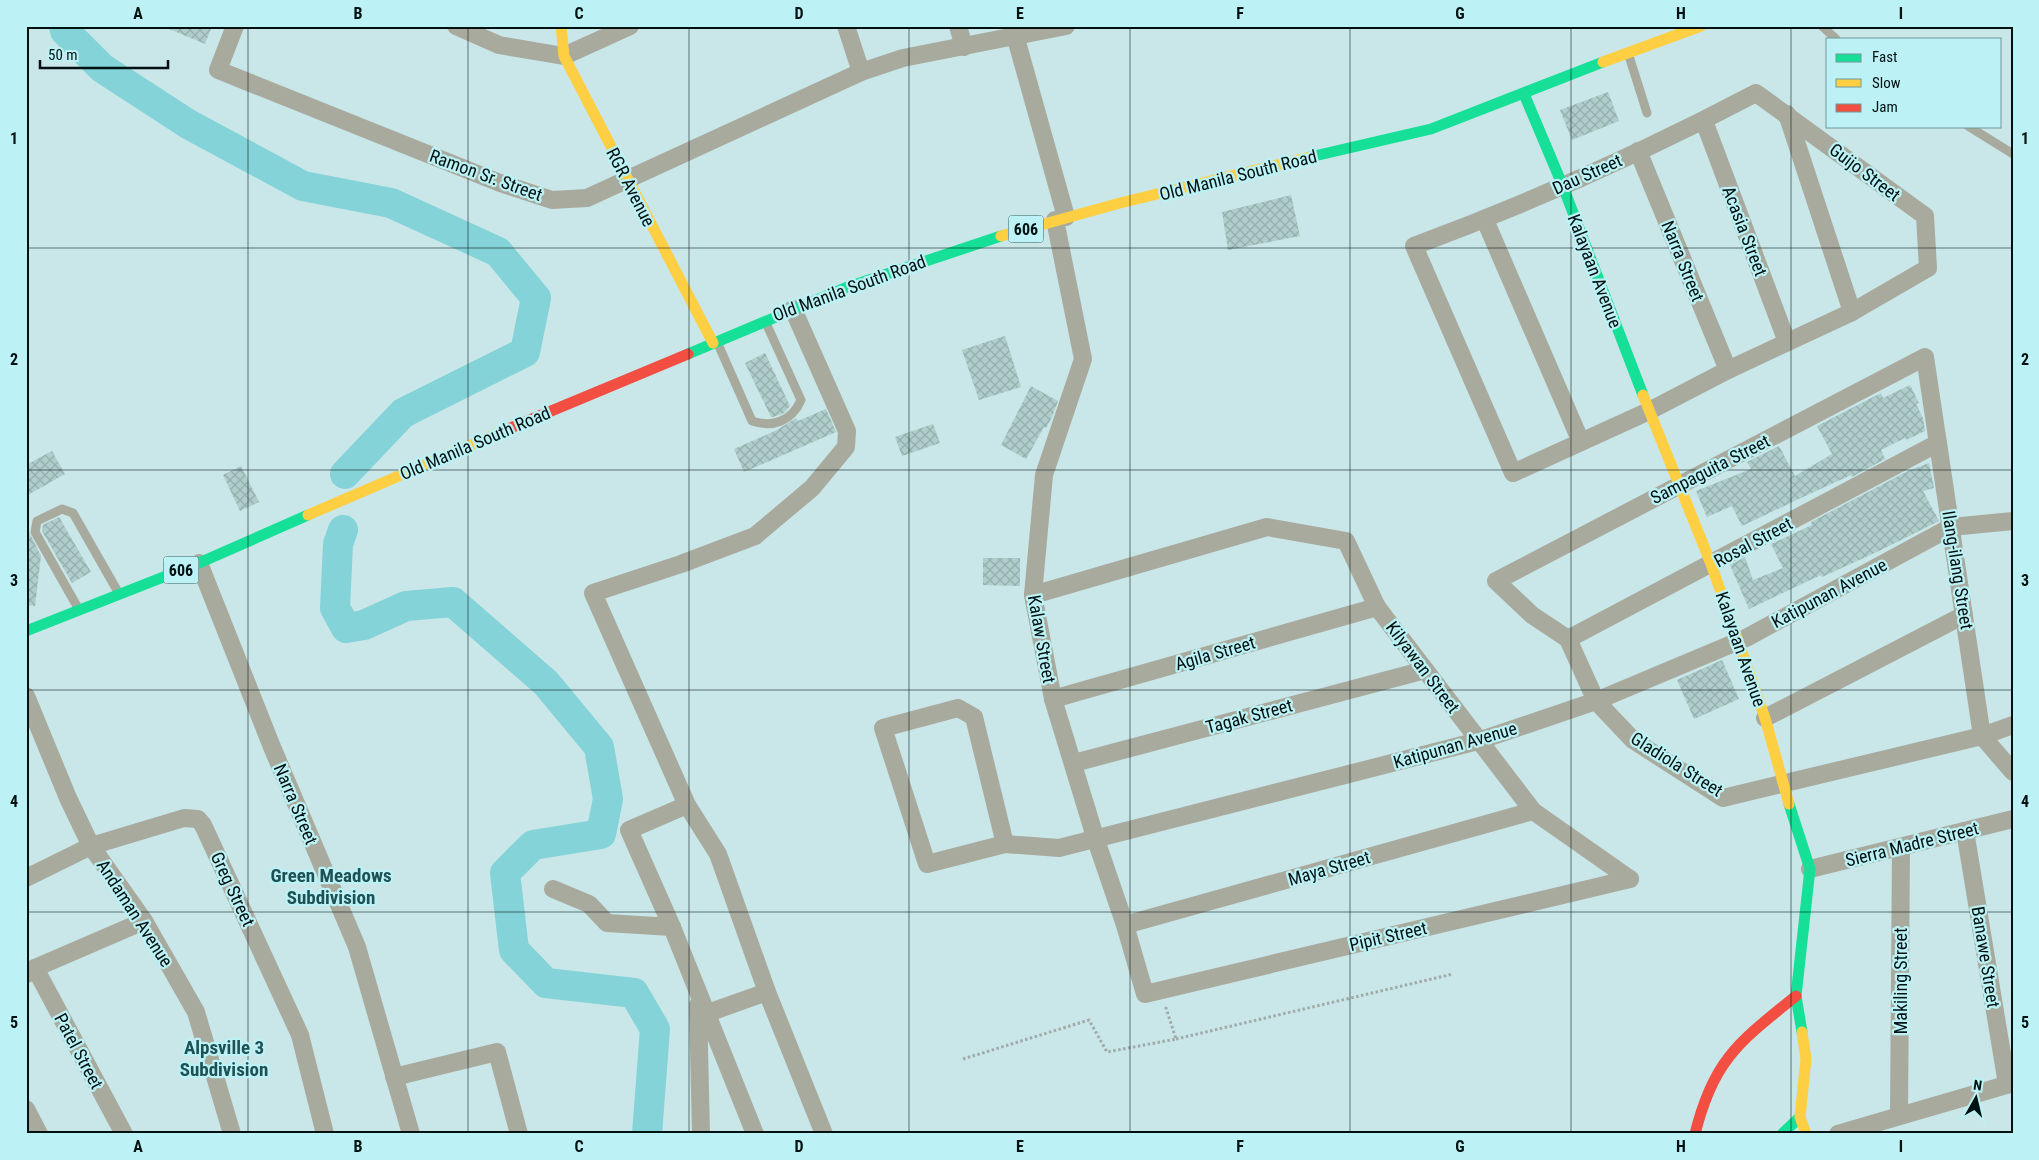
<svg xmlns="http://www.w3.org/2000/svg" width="2039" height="1160" font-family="'Roboto Condensed',sans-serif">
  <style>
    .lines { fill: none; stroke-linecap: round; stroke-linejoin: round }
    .river { stroke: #83d3d8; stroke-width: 30 }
    .building { fill: url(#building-cross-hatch) }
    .path { stroke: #a0aaa6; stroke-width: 3; stroke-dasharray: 2.5 2.5; stroke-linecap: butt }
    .lane { stroke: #a8aa9e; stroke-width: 9 }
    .street { stroke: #a8aa9e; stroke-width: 18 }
    .fast { stroke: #16e098; stroke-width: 11 }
    .slow { stroke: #ffcf43; stroke-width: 11 }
    .jam { stroke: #f24e42; stroke-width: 11 }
    .grid { fill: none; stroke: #001112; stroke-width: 1; stroke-opacity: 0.55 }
    .labels { text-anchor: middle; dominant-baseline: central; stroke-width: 4.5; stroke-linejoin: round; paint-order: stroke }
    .shield { fill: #bcf2f5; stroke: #385456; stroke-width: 1 }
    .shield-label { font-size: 16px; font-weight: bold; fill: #001112 }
    .street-label { font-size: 18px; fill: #001112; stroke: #bcf2f5 }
    .neighbourhood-label { font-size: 19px; font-weight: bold; fill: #1d5154; stroke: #bcf2f5 }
    .neatline { fill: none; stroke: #001112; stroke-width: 2 }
    .grid-label { font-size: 16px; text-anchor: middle; font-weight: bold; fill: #001112 }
  </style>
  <defs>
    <pattern id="building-cross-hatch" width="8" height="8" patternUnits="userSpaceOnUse" patternTransform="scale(1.25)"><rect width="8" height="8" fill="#aecdcb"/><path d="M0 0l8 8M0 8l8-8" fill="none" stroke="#94afad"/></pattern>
  </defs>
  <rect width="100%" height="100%" fill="#c9e6e8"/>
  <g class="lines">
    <g class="river">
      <polyline points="64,26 65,31 102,68 188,124 303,186 391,203 498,252 536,298 525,352 403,413 345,474"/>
      <polyline points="343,530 338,544 335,608 346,628 364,625 406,606 453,602 546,683 599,747 608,799 601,834 533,845 505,873 514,950 546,983 634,993 655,1029 647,1134"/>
    </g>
  </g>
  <g class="building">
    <polygon points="162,26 212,26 205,44"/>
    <polygon points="1608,92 1619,121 1572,140 1560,110"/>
    <polygon points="1291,195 1300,236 1228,250 1222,212"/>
    <polygon points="1005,336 1021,387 979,400 962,350"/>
    <polygon points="765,353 790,406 784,413 773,417 771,417 745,363"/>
    <polygon points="1910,385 1919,403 1916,404 1923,418 1925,431 1906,440 1905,438 1881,450 1885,459 1852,477 1851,475 1803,497 1742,526 1732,506 1707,517 1696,491 1751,469 1747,462 1779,446 1795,476 1832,454 1817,426 1881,393 1883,398"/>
    <polygon points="1031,386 1058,401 1052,417 1046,428 1044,427 1026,459 1001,445"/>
    <polygon points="826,409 836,432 744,472 734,449 777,430 796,418 798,421"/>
    <polygon points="933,424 940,443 902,456 895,437"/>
    <polygon points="52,451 65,474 26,496 26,465"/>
    <polygon points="1929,463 1934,488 1923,491 1939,521 1879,551 1822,577 1821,575 1749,609 1730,565 1745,557 1753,580 1783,568 1771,544 1812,525 1811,522 1908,471"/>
    <polygon points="241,466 259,502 240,511 223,475"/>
    <polygon points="59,517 91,572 72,583 42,531 43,525"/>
    <polygon points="29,532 41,556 35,606 26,605 26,533"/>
    <polygon points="983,558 1020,558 1020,586 983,585"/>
    <polygon points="1722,660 1739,699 1694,719 1677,680"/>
  </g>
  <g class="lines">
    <g class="path">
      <polyline points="1176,1039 1453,974"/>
      <polyline points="963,1059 1089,1020 1107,1052 1176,1039 1165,1005"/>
    </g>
    <g class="lane">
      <polyline points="1822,26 1836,39"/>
      <polyline points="1629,56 1647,113"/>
      <polyline points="1968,126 2013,154"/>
      <path d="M718,344L752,421C773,428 792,421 801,400L766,323"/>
      <polyline points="78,608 35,532 37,521 62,509 73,513 118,592"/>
    </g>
    <g class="street">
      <polyline points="235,26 218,70 500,183 552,200 587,198 861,72 903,58 1066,26"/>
      <polyline points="456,26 499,45 564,56 630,26"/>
      <polyline points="846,26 861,72"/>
      <polyline points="958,26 964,47"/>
      <polyline points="1015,35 1066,217"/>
      <path d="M1756,93L1925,216L1928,268L1852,312L1728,370L1649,411L1513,473L1414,246C1530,203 1646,151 1756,93Z"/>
      <polyline points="1787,114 1852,312"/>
      <polyline points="1704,121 1787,342"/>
      <polyline points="1638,151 1728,370"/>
      <polyline points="1055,220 1083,359 1044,475 1033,595 1053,699 1096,840 1125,925 1145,994 1630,879"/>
      <polyline points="1485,220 1581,442"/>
      <polyline points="793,309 847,431 846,447 812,488 755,536 681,564 593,593 687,805 718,854 767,992 824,1134"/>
      <polyline points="199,563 272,747 357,947 411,1134"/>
      <polyline points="1033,595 1267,527 1346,541 1377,607 1533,811 1630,879"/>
      <polyline points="1568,639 1938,443"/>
      <polyline points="26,696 68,798 91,846 144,921 196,1012 232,1134"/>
      <polyline points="1053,699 1377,607"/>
      <polyline points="1765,718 1964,615"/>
      <polyline points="2013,725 1982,736 1723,798 1633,740 1596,701 1568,639 1532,615 1496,581 1925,357 1982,736 2013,772"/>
      <polyline points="1074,763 1425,670"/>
      <polyline points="687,805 629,830 672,927 755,1134"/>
      <polyline points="1965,831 2007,1084"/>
      <polyline points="1005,844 974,717 958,708 883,728 927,864 1005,844 1059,848 1478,741 1596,701 1746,638 1951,527 2013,521"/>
      <polyline points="1810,869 2013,819"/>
      <polyline points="26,878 91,846 184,818 198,819 203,825 300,1035 325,1134"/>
      <polyline points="553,889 589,904 607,923 672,927"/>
      <polyline points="1125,925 1533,811"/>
      <polyline points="35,968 124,1134"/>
      <polyline points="27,974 35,968 144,921"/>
      <polyline points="698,1005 701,1134"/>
      <polyline points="705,1014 767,992"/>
      <polyline points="394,1077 497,1052 519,1134"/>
      <polyline points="26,1109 39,1134"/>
      <polyline points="1899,1116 1901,847"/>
      <polyline points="1838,1134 2013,1083"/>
    </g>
    <g class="fast">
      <polyline points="1524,94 1562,184 1643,395"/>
      <polyline points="1310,157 1431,129 1603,62"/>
      <polyline points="688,354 845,288 1001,236"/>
      <polyline points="26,631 199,563 308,515"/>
      <polyline points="1789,804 1810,869 1796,996 1802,1032"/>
      <polyline points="1782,1134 1800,1117"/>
    </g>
    <g class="slow">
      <polyline points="561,26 564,56 713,343"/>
      <polyline points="1603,62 1701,26"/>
      <polyline points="1001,236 1120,203 1310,157"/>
      <polyline points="1643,395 1711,564 1765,718 1789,804"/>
      <polyline points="308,515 501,432"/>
      <polyline points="1802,1032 1806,1059 1800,1117 1806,1134"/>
    </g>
    <g class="jam">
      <polyline points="501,432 688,354"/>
      <path d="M1695,1134C1713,1060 1739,1042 1796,996"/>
    </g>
  </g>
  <path class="grid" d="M248,26V1134M468,26V1134M689,26V1134M909,26V1134M1130,26V1134M1350,26V1134M1571,26V1134M1791,26V1134M26,248H2013M26,470H2013M26,690H2013M26,912H2013"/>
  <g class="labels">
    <g class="shield">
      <rect x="1008.5" y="215.5" width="35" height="27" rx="4"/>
      <rect x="163.5" y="556.5" width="35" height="27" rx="4"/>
    </g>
    <g class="shield-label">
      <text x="1026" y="229">606</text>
      <text x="181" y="570">606</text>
    </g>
    <g class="street-label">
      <text transform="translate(1865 172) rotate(37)">Guijo Street</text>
      <text transform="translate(1587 174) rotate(-24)">Dau Street</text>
      <text transform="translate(486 175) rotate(20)">Ramon Sr. Street</text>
      <text transform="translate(1238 175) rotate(-14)">Old Manila South Road</text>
      <text transform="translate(631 187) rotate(63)">RGR Avenue</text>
      <text transform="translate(1745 231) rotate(69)">Acasia Street</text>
      <text transform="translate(1683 261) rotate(68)">Narra Street</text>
      <text transform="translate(1595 271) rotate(69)">Kalayaan Avenue</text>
      <text transform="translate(849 288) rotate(-20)">Old Manila South Road</text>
      <text transform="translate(475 443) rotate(-23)">Old Manila South Road</text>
      <text transform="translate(1710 469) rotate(-27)">Sampaguita Street</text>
      <text transform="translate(1753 542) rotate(-28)">Rosal Street</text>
      <text transform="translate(1958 570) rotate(81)">Ilang-ilang Street</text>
      <text transform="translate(1829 593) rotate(-28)">Katipunan Avenue</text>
      <text transform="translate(1042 639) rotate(80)">Kalaw Street</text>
      <text transform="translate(1741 649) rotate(71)">Kalayaan Avenue</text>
      <text transform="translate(1215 653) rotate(-16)">Agila Street</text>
      <text transform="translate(1423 667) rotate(53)">Kilyawan Street</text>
      <text transform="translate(1249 716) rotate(-15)">Tagak Street</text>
      <text transform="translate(1455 745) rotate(-16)">Katipunan Avenue</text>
      <text transform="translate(1677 764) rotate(32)">Gladiola Street</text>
      <text transform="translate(296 804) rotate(67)">Narra Street</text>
      <text transform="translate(1912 844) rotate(-14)">Sierra Madre Street</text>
      <text transform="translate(1329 868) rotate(-16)">Maya Street</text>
      <text transform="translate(233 889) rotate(65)">Greg Street</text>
      <text transform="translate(135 913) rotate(57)">Andaman Avenue</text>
      <text transform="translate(1388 936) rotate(-13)">Pipit Street</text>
      <text transform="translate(1986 957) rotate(81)">Banawe Street</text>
      <text transform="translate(1900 981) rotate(-90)">Makiling Street</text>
      <text transform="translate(79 1051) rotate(62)">Patel Street</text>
    </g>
    <g class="neighbourhood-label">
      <text x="331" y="875">Green Meadows<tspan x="331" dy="22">Subdivision</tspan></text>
      <text x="224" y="1047">Alpsville 3<tspan x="224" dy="22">Subdivision</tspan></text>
    </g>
  </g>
  <rect width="2039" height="1160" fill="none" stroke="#bcf2f5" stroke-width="55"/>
  <rect x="1826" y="38" width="175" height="90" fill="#bcf2f5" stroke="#71989a"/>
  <rect x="1836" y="54" width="25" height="8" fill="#16e098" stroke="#71989a"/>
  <text x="1872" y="62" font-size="15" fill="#001112">Fast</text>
  <rect x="1836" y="79" width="25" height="8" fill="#ffcf43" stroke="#71989a"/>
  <text x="1872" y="88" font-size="15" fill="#001112">Slow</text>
  <rect x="1836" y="104" width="25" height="8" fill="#f24e42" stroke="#71989a"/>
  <text x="1872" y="112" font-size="15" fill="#001112">Jam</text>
  <g transform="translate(1976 1098) rotate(8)" stroke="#bcf2f5" stroke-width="4" paint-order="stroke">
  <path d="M0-4L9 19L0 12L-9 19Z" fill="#001112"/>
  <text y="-8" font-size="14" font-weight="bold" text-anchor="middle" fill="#001112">N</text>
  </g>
  <path d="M40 60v8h128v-8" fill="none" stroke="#001112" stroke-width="2.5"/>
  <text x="48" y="60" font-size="15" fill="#001112" stroke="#bcf2f5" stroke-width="4" paint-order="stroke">50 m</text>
  <rect x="28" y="28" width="1984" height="1104" class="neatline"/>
  <g class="grid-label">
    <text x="138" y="19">A</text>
    <text x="358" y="19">B</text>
    <text x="579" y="19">C</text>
    <text x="799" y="19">D</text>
    <text x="1020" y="19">E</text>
    <text x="1240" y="19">F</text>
    <text x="1460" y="19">G</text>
    <text x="1681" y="19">H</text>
    <text x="1901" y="19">I</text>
    <text x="14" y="144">1</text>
    <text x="2025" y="144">1</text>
    <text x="14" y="365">2</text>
    <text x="2025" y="365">2</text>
    <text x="14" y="586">3</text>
    <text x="2025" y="586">3</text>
    <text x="14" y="807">4</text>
    <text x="2025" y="807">4</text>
    <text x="14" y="1028">5</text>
    <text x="2025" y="1028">5</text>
    <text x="138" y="1152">A</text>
    <text x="358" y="1152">B</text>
    <text x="579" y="1152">C</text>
    <text x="799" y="1152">D</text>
    <text x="1020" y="1152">E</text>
    <text x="1240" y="1152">F</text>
    <text x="1460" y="1152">G</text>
    <text x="1681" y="1152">H</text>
    <text x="1901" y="1152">I</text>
  </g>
</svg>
